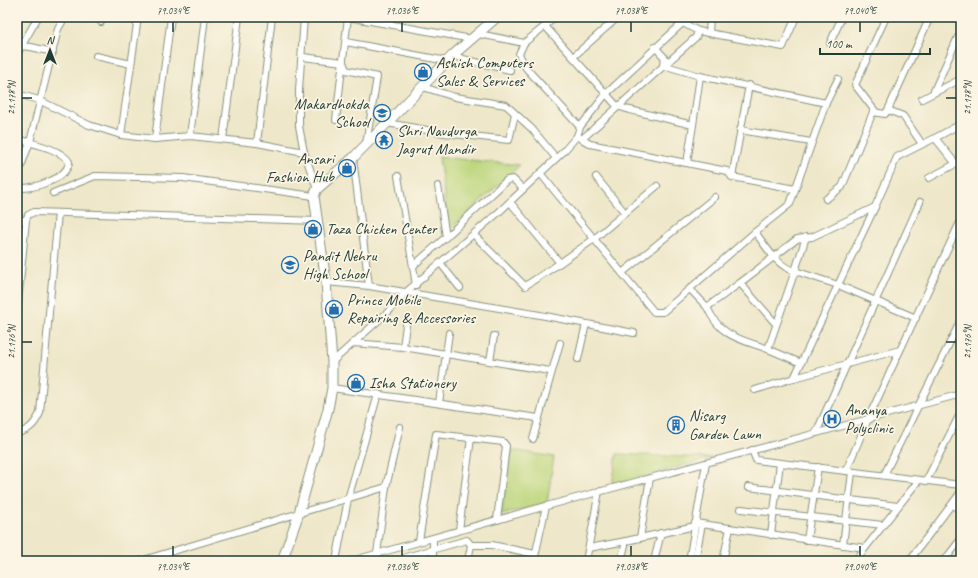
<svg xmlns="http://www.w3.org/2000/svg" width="978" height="578" font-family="Caveat,sans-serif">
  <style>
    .green { fill: #bcd67c; stroke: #6e8a58 }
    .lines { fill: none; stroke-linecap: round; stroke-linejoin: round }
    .street-casing { stroke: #86927e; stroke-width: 8 }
    .secondary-casing { stroke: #86927e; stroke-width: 11 }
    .street { stroke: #fff; stroke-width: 6 }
    .secondary { stroke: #fff; stroke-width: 9 }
    .ticks { fill: none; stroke: #1f3d34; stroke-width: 1.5 }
    .labels { text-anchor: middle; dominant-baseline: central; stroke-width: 3.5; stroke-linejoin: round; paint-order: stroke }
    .poi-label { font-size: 16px; fill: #1f3d34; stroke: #fcf5e5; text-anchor: start }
    .neatline { fill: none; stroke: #1f3d34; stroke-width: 1.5 }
    .ticks-label { font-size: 10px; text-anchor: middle; fill: #1f3d34 }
  </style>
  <rect width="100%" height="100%" fill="#fcf5e5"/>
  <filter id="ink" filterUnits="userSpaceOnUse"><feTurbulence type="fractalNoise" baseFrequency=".025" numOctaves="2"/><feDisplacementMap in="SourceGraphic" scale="8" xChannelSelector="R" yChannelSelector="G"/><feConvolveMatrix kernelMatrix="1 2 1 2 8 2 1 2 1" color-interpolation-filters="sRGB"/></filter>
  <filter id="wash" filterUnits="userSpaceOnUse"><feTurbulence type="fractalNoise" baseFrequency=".012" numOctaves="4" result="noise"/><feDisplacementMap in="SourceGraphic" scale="16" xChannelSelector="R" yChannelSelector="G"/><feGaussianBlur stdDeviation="0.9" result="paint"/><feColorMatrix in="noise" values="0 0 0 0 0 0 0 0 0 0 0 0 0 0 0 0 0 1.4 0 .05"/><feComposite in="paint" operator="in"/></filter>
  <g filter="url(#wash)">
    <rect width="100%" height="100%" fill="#eee7c9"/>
    <g class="green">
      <polygon points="439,157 520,165 449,230"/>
      <polygon points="512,450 554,457 547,503 501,515"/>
      <polygon points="617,454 712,458 612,485"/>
    </g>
  </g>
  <g filter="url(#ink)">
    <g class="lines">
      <g class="street-casing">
        <g id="street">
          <polyline points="78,17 84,19 86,17"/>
          <polyline points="304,17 299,90 299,126 304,152 317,189"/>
          <polyline points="348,17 472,39"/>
          <polyline points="101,22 103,17"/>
          <polyline points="545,26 555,17"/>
          <polyline points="698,31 783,47 796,17"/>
          <polyline points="709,33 710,17"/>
          <polyline points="479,34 524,43 545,26 617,106 630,110 693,125 700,76"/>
          <polyline points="346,42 447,61"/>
          <polyline points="524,43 519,54 526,68 580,127"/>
          <polyline points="830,43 842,17"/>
          <polyline points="19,46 31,47 53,52"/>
          <polyline points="655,47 665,58 663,65 700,76 826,103"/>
          <polyline points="17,54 38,17"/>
          <polyline points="453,55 463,59 510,70"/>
          <polyline points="96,56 131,64"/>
          <polyline points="303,57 343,62 346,70 377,77 366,144"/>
          <polyline points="573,57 618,17"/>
          <polyline points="423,87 455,97 506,105 532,129 556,158"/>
          <polyline points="933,93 958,37 961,36"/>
          <polyline points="17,94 39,100 89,125 121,135 155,139 190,136 257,143 304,152"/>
          <polyline points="922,99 961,79"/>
          <polyline points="888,110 903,116 922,144"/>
          <polyline points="875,111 855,85 886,17"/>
          <polyline points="336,120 348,17"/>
          <polyline points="387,123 444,133 509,140 515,114"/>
          <polyline points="740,130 811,142"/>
          <polyline points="121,135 138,17"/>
          <polyline points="190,136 205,17"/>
          <polyline points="579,137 582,139 696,37 698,31 683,23"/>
          <polyline points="935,138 961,124"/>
          <path d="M17,139C31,143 62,149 69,162C67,180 32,189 17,188"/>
          <polyline points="155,139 171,17"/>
          <polyline points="223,139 239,17"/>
          <polyline points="582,139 590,144 727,171 732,177 795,189"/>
          <polyline points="257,143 272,17"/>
          <polyline points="353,158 369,286"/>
          <polyline points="687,163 693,125"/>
          <polyline points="540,173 654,312 663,312 755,232 790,204 826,103 838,79"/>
          <polyline points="398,176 416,285"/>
          <polyline points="17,177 30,142 58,29 65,17"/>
          <polyline points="596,177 625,213"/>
          <polyline points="732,177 749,85"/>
          <polyline points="929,178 961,161"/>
          <polyline points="53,193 95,176 183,178 314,196"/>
          <polyline points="826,199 842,187 873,112 885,114 888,110 930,17"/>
          <polyline points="510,202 560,263 594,239 657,186"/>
          <polyline points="17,220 26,220 28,215 34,212 318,221"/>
          <path d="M755,232C766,246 777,267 795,271L806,237"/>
          <polyline points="474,235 525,286 560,263"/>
          <polyline points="446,237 507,180 513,179 523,189"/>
          <polyline points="441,264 460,288"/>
          <polyline points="413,266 446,237 438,186"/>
          <polyline points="622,273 715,197"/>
          <polyline points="326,282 369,286 540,315 634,333"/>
          <polyline points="740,283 797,239 812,237 875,207"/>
          <polyline points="690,289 707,307 740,283 776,324"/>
          <path d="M707,307C720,337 740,339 768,349"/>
          <polyline points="17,314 26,220"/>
          <polyline points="353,343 403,347 550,371"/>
          <polyline points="403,347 406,325"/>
          <polyline points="578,359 586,324"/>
          <polyline points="490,361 494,336"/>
          <polyline points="332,362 389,311 405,293 499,212 564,151 577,136 580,127 606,94 689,17"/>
          <polyline points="801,363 768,349 795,271 838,285 916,318"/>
          <polyline points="794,378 900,350"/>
          <polyline points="332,388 538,418"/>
          <polyline points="755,390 794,378 875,207 897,157 935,138 956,164 961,167"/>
          <polyline points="439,403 449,333"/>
          <path d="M17,433C29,431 35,424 40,413L58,213"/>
          <polyline points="816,433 920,202"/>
          <polyline points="533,439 560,343"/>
          <polyline points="752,450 756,460 961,485"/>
          <polyline points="846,471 868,419 961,220"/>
          <polyline points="884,475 961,320"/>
          <polyline points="926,481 961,412"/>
          <polyline points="748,487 898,506"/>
          <polyline points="953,505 961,511"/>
          <polyline points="741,509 883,525"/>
          <polyline points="695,523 865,548"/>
          <polyline points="459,530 471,438"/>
          <polyline points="771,535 780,463"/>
          <polyline points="640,538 650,478"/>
          <polyline points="433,539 433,561"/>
          <polyline points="807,540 818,467"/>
          <polyline points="419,541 436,434 503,442 506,446 497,520"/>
          <polyline points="626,541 695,526"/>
          <polyline points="843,545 852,472"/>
          <polyline points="589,548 626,541 621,561"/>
          <polyline points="140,561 386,487"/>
          <polyline points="336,561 348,499 378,394"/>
          <polyline points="351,561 539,508 961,394"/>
          <polyline points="376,561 386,487 400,427"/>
          <polyline points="406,561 406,557 467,540 471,545 492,545 535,554"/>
          <polyline points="468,561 471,545"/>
          <polyline points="534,561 546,506"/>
          <polyline points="586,561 599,491"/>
          <polyline points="654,561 661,533"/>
          <polyline points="689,561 706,463"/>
          <polyline points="695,561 702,524"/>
          <polyline points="723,561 730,528"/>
          <polyline points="855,561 919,480"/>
          <polyline points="909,561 961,492"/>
          <polyline points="944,561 961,539"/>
        </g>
      </g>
      <g class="secondary-casing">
        <polyline id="secondary" points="282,561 299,513 328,409 332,388 332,362 326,282 314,196 317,189 353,158 453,55 497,17"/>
      </g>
      <use href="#street" class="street"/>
      <use href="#secondary" class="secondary"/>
    </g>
  </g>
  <path class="ticks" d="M173,22V32M402,22V32M631,22V32M860,22V32M22,98H32M946,98H956M22,342H32M946,342H956M173,546V556M402,546V556M631,546V556M860,546V556"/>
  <defs>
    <g id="shop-ring" transform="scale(0.9)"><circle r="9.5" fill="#fcf5e5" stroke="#1f6fb2" stroke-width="1.5"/><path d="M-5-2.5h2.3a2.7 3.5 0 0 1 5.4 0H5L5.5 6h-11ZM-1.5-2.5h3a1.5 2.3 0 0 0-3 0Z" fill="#1f6fb2"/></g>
    <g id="school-ring" transform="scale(0.9)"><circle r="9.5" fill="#fcf5e5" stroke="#1f6fb2" stroke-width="1.5"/><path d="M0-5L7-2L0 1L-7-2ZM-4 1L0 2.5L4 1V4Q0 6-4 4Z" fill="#1f6fb2"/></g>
    <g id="temple-ring" transform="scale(0.9)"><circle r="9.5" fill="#fcf5e5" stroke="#1f6fb2" stroke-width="1.5"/><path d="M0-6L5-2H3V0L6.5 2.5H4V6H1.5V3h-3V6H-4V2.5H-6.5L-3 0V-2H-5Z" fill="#1f6fb2"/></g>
    <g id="hospital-ring" transform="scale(0.9)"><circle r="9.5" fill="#fcf5e5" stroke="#1f6fb2" stroke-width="1.5"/><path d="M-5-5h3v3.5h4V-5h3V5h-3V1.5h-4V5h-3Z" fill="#1f6fb2"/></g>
    <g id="building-ring" transform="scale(0.9)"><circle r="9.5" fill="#fcf5e5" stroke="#1f6fb2" stroke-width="1.5"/><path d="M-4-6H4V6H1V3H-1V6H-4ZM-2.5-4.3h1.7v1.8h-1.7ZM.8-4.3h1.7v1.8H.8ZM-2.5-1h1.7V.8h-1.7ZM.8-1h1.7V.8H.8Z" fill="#1f6fb2"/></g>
  </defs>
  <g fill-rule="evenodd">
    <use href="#shop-ring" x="423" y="72"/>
    <use href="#school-ring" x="382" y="113"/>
    <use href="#temple-ring" x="384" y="140"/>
    <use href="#shop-ring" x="347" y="168"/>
    <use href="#shop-ring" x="313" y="229"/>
    <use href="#school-ring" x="290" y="265"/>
    <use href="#shop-ring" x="334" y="309"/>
    <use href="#shop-ring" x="356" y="383"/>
    <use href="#hospital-ring" x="832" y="419"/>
    <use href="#building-ring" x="676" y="425"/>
  </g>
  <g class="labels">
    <g class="poi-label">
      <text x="436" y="63">Ashish Computers<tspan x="436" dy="18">Sales &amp; Services</tspan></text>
      <text x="369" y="104" text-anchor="end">Makardhokda<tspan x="369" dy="18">School</tspan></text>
      <text x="397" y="131">Shri Navdurga<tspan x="397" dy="18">Jagrut Mandir</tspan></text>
      <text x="334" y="159" text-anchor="end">Ansari<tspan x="334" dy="18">Fashion Hub</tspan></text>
      <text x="326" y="229">Taza Chicken Center</text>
      <text x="303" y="256">Pandit Nehru<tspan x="303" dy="18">High School</tspan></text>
      <text x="347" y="300">Prince Mobile<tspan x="347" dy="18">Repairing &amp; Accessories</tspan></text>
      <text x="369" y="383">Isha Stationery</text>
      <text x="845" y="410">Ananya<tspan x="845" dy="18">Polyclinic</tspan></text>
      <text x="689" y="416">Nisarg<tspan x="689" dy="18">Garden Lawn</tspan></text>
    </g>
  </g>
  <rect width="978" height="578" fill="none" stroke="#fcf5e5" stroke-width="44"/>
  <g transform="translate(50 50)" stroke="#fcf5e5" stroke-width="3" paint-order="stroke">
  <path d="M0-3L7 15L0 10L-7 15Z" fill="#1f3d34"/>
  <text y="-6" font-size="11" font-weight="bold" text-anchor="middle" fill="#1f3d34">N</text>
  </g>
  <path d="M820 48v6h110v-6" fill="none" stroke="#1f3d34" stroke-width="2"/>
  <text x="826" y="48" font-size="12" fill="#1f3d34" stroke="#fcf5e5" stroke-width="3" paint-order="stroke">100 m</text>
  <rect x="22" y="22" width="934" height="534" class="neatline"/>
  <g class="ticks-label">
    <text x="173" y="14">79.034°E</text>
    <text x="402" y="14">79.036°E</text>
    <text x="631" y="14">79.038°E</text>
    <text x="860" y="14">79.040°E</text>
    <text transform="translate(11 98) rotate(-90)" y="4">21.178°N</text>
    <text transform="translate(967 98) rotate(-90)" y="4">21.178°N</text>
    <text transform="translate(11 342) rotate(-90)" y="4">21.176°N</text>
    <text transform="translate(967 342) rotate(-90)" y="4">21.176°N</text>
    <text x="173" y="570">79.034°E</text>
    <text x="402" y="570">79.036°E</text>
    <text x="631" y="570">79.038°E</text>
    <text x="860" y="570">79.040°E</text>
  </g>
</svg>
